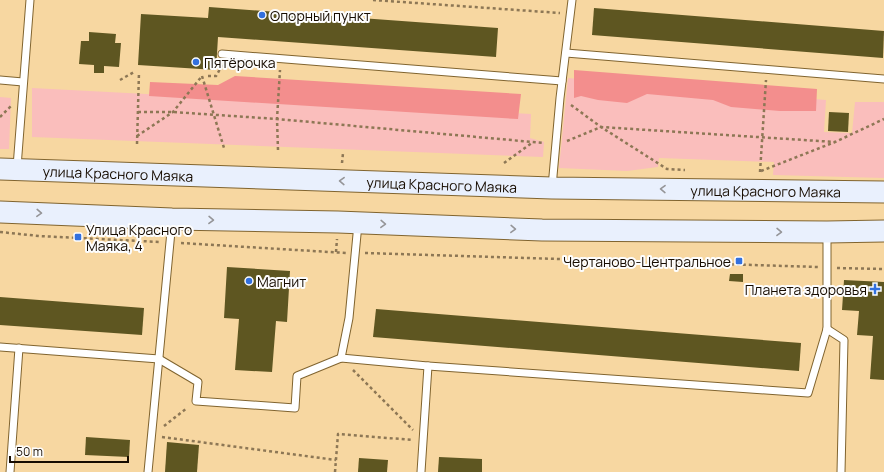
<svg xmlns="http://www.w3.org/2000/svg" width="884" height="472" font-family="Manrope,sans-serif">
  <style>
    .green { fill: #fabebc }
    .forest { fill: #f38e8d }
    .building { fill: #5e5621 }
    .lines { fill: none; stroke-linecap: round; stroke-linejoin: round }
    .lane-casing { stroke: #80642f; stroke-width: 9 }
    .secondary-casing { stroke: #80642f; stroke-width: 23 }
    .path { stroke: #8d7755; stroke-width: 2.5; stroke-dasharray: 3 3; stroke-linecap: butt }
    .lane { stroke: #fff; stroke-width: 7 }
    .secondary { stroke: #e9f0fd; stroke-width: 21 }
    .oneway { stroke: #959598 }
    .poi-dot { fill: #3270de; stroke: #fdfdfd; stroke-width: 1.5 }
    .labels { text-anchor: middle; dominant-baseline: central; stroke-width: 4; stroke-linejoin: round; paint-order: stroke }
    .poi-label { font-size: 14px; fill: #170c00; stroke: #fdfdfd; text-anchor: start }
    .street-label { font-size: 14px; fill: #170c00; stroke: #fdfdfd }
  </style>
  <rect width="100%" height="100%" fill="#f7d7a1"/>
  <g class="green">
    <polygon points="568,78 826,100 824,132 852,133 855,102 884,102 884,178 773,175 774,162 659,158 658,167 627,171 559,168"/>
    <polygon points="32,88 531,114 530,138 544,142 543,157 32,137"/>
    <polygon points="0,97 11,98 9,149 0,149"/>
  </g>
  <g class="forest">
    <polygon points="574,70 817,89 816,111 780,111 731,107 713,100 647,94 627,103 598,100 581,96 574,98"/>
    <polygon points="235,76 521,94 518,119 149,96 150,82 218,85"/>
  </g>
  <g class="building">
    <polygon points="209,7 498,28 496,57 218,37 216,70 138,65 141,14 208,18"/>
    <polygon points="594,8 884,31 883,58 592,35"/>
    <polygon points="89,32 116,34 115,43 121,43 119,67 104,66 104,73 94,73 94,65 79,64 81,41 89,41"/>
    <polygon points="829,112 849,113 848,132 828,131"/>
    <polygon points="227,267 290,271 287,322 276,321 272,372 235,370 239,319 224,318"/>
    <polygon points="730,274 743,274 743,282 729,281"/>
    <polygon points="844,280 884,282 884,380 870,379 873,336 857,335 859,311 842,310"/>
    <polygon points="0,297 144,308 142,335 0,325"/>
    <polygon points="376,309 801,343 799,371 373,337"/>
    <polygon points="86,437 130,440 129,457 85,455"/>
    <polygon points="167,442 199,445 197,472 165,472"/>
    <polygon points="439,457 482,459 482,472 438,472"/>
    <polygon points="359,458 388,460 387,472 358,472"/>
  </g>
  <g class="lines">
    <g class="lane-casing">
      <g id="lane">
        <polyline points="566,53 884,79"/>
        <polyline points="222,54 562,81"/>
        <polyline points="0,80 23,82"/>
        <polyline points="17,167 30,0"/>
        <polyline points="552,187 560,98 572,0"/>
        <polyline points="358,224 349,318 341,358 428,366 808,393 827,329 827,234"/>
        <polyline points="827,329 844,340 841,472"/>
        <polyline points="0,347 159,359 198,382 196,401 295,408 297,376 341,358"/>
        <polyline points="10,472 19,348"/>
        <polyline points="148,472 172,221"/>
        <polyline points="421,472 428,366"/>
      </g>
    </g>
    <g class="secondary-casing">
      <g id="secondary">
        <path id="s1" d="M0,169L552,188L884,192"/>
        <polyline points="0,212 172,219 338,222 542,230 827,232 884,231"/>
      </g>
    </g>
    <g class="path">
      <polyline points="373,0 560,13"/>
      <polyline points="202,76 224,148"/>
      <polyline points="208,76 216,76 223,64"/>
      <polyline points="120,80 134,72"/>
      <polyline points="571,105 601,127 667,169 685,170"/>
      <polyline points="138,112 173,112 277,119 544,143"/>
      <polyline points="0,117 11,106"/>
      <polyline points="137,136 173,112 202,76"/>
      <polyline points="567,141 601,127 835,142"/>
      <polyline points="137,144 139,72"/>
      <polyline points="278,150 277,119 280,70"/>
      <polyline points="342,163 343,153"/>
      <polyline points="504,163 533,142"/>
      <polyline points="761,171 835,142 884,119"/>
      <polyline points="760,172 766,80"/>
      <polyline points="0,232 39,236 160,242"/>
      <polyline points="181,243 346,253"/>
      <polyline points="336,252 337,239"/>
      <polyline points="365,253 818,267"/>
      <polyline points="837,268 884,269"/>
      <polyline points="353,370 413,430"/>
      <polyline points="164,426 187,408"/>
      <polyline points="162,437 336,460"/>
      <polyline points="335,472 338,434 413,440"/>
    </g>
    <use href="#lane" class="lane"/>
    <use href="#secondary" class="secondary"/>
  </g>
  <defs><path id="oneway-chevron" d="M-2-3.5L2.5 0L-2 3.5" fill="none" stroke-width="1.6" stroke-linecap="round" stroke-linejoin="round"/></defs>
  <g class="oneway">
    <use href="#oneway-chevron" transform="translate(342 181) rotate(-178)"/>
    <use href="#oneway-chevron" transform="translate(663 189) rotate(-179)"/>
    <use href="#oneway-chevron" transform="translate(39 213) rotate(3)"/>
    <use href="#oneway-chevron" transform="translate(211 220) rotate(1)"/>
    <use href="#oneway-chevron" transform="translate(383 224) rotate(2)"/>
    <use href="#oneway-chevron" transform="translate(513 229) rotate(2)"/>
    <use href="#oneway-chevron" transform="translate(779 232) rotate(1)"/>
  </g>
  <g class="poi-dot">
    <circle cx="262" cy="15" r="4"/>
    <circle cx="196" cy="62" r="4"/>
    <rect x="74" y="233" width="8" height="8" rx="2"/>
    <rect x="735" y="257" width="8" height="8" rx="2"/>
    <circle cx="249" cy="281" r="4"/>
    <path d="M873 283h4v4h4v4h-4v4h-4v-4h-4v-4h4z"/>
  </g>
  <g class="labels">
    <g class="poi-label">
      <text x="270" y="15">Опорный пункт</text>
      <text x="204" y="62">Пятёрочка</text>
      <text x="86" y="229">Улица Красного<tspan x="86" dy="16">Маяка, 4</tspan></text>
      <text x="731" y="261" text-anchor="end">Чертаново-Центральное</text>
      <text x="257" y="281">Магнит</text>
      <text x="867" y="289" text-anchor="end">Планета здоровья</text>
    </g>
    <g class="street-label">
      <text stroke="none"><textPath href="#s1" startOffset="118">улица Красного Маяка</textPath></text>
      <text stroke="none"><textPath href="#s1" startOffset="442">улица Красного Маяка</textPath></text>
      <text stroke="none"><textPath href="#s1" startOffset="766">улица Красного Маяка</textPath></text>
    </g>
  </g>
  <path d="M10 456v6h118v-6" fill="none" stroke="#170c00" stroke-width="2"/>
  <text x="16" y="456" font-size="12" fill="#170c00" stroke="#fdfdfd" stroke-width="3" paint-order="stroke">50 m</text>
</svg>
